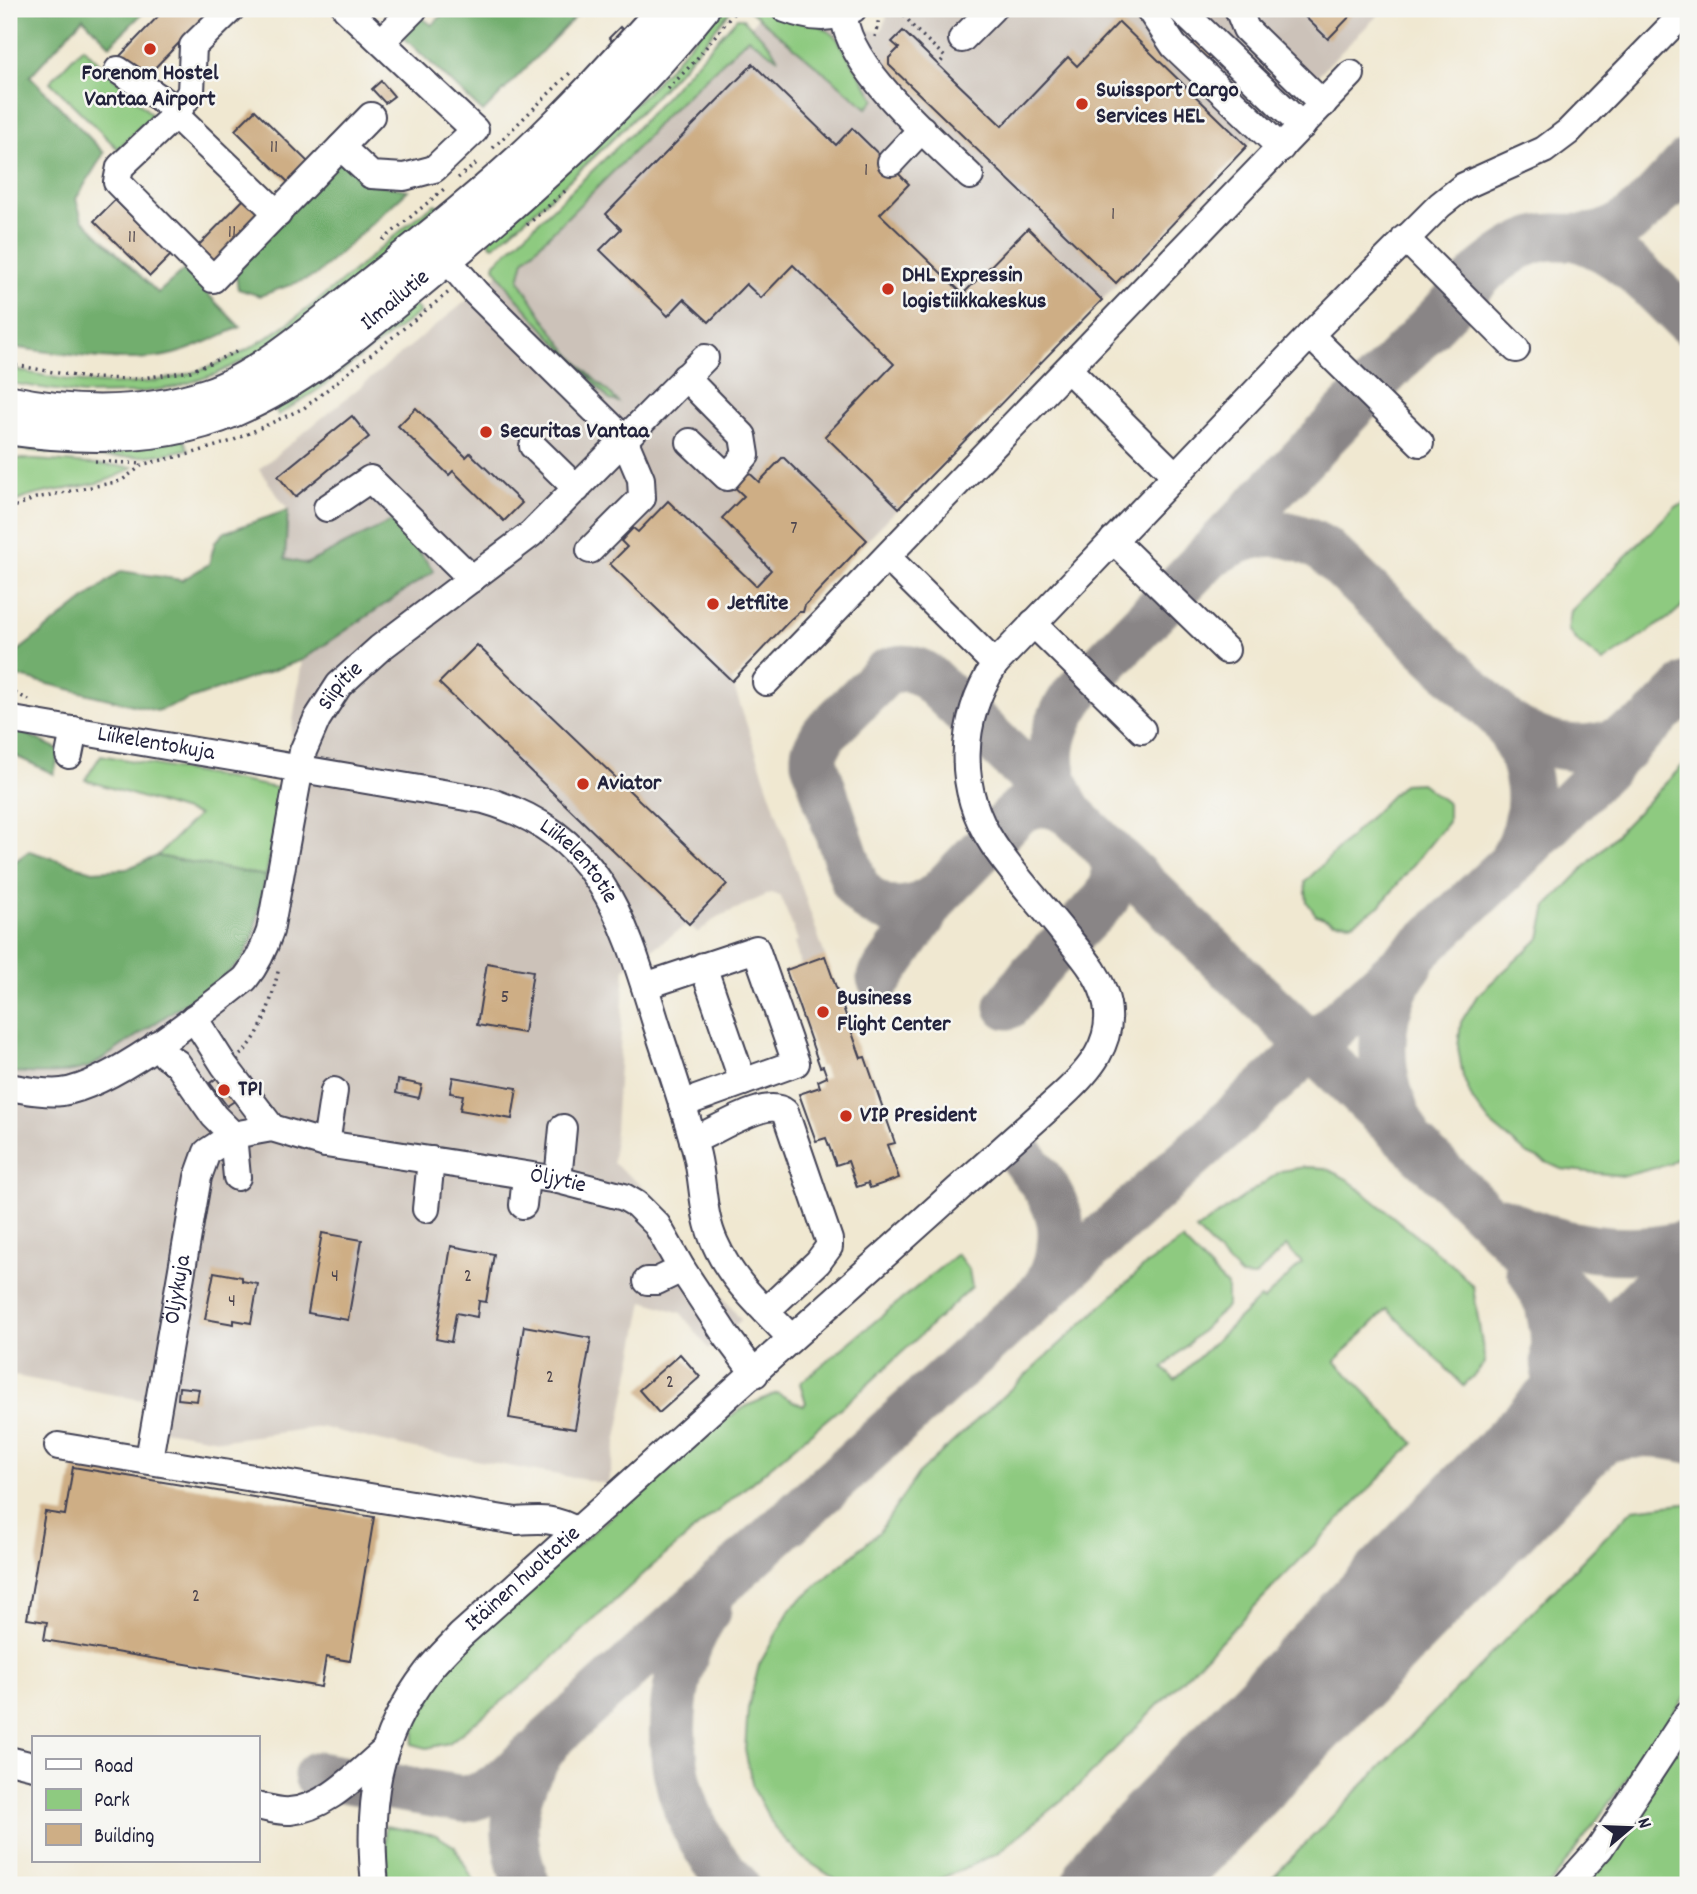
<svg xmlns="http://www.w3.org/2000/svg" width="1697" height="1894" font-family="Dekko,sans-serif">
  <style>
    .industrial { fill: #ccc2b9 }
    .green { fill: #8eca80; stroke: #58765e; stroke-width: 2 }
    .forest { fill: #72ae6e; stroke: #4a6854; stroke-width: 2 }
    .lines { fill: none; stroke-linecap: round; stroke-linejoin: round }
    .taxiway { stroke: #898586; stroke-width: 47 }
    .runway { stroke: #898586; stroke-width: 117 }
    .building { fill: #ceae85 }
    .minor-casing { stroke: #414052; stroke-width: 30 }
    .major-casing { stroke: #414052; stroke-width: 37 }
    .path { stroke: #414052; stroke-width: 3.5; stroke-dasharray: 2 5; stroke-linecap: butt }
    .minor { stroke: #fff; stroke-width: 26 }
    .major { stroke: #fff; stroke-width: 33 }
    .poi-dot { fill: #c8321e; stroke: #f6f6f2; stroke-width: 2.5 }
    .labels { text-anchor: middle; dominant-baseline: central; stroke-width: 5; stroke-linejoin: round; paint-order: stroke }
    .number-label { font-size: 19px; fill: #4d454e }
    .poi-label { font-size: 23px; font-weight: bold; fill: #22223b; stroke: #f6f6f2; text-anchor: start }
    .street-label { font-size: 23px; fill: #22223b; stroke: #f6f6f2 }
  </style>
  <rect width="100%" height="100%" fill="#f6f6f2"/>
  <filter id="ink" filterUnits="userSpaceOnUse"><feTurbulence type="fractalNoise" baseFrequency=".0143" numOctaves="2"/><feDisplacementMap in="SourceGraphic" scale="14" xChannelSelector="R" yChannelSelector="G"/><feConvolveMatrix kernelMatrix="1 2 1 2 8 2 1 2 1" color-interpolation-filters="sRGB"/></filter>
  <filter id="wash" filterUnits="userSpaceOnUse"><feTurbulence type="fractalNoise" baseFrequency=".00686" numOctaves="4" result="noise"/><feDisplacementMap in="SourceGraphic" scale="28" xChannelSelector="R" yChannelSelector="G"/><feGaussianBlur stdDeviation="1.57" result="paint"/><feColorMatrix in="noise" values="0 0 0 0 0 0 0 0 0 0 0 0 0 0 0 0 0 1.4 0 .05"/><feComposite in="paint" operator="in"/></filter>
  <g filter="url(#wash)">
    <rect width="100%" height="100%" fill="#f0e8d1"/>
    <polygon class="industrial" points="890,9 1384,9 1247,146 1102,300 867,540 805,605 803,612 799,612 791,619 732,681 825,956 801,965 794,943 798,941 792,925 780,896 771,893 716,918 698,933 688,924 625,968 613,1163 656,1197 673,1216 707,1277 741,1320 709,1349 681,1313 644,1301 608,1484 414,1449 320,1427 225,1440 163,1430 147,1401 9,1375 9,1072 46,1075 70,1073 92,1066 222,978 242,961 254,934 283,789 302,660 434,571 394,520 306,564 285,559 288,510 259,469 476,293 575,207 639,146 662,119 739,45 762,10 817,27 881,31"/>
    <g class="green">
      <path d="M721,9H732C662,96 580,174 494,246L491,245L488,237L647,92Z"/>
      <polygon points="748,9 765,9 820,25 837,38 875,99 867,108"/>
      <path d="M737,18H742L770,45L778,59L748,38L662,119L639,146L524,260L519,280C539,311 560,346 587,372C597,383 608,390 618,402L610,400L553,339L513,294L494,267L495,263L633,132Z"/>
      <polygon points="83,47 152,115 118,149 50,82"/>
      <path d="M435,204L442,208L275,345L216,374L176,387L136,393L83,394L9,383V369C43,375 79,384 114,384C217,384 278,334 353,272C380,249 406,224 435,204Z"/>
      <polygon points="413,303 420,312 319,389 278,415 273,403"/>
      <path d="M9,436L183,438L188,449C129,464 68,455 9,448Z"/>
      <path d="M9,458L133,467C106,487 67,487 35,495C26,497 17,501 9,505Z"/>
      <polygon points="1688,502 1688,601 1670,617 1603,662 1579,643 1568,630 1571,611 1675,507"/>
      <polygon points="101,755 283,789 266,876 157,856 198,815 85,780"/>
      <polygon points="1688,760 1688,1149 1670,1164 1624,1176 1561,1169 1526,1153 1490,1123 1473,1101 1463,1077 1458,1047 1461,1022 1477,996 1540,938 1547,906"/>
      <polygon points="1421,783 1448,804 1448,822 1380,906 1353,923 1334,922 1316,915 1307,902 1305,882 1403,784"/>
      <polygon points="1305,1167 1325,1168 1347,1179 1456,1268 1473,1287 1485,1363 1464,1386 1387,1309 1335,1361 1414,1443 1081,1784 998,1853 938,1880 912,1885 854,1885 840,1882 803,1858 775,1829 753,1788 745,1750 748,1708 759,1665 791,1608 879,1532 918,1474 1147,1264 1182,1240 1227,1286 1227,1306 1163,1368 1175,1380 1260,1298 1263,1301 1302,1263 1286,1246 1255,1277 1241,1276 1196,1230 1281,1171"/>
      <polygon points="957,1254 969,1270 972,1287 864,1388 651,1567 529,1680 449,1743 427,1748 412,1744 420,1707 442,1674 467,1646 556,1564 722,1421 747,1406 777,1393 803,1406 806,1403 800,1383"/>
      <polygon points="1683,1503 1688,1505 1688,1693 1550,1885 1265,1885 1633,1509"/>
      <polygon points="1688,1733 1688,1885 1577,1885"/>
      <polygon points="385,1826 436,1835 455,1847 476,1885 386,1885"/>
    </g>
    <g class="forest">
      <path d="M9,9H147L110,45L83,18L30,76L104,153L76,199L82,219L158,293L184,270L240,327C215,338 187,353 159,357C111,364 57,352 9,347Z"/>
      <polygon points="449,9 583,9 483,112 402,36 419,16 432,25"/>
      <polygon points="342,158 377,184 408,190 315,276 260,296 238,289 235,270"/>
      <polygon points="288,510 285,559 306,564 394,520 434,571 302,660 157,711 16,676 17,652 121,571 182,580 209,564 215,542 225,532"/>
      <polygon points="9,726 60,750 54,774 9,753"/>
      <path d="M29,851L93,871L126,869L157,856L266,876L254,934L242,960L222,978L92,1066C62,1076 40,1074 9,1072V873L13,863Z"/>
    </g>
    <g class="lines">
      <g class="taxiway">
        <path d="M1688,162C1663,188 1639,222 1603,234C1586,239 1572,237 1555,237C1528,237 1504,255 1484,271L1075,694C1045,736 1043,772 1072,815L1688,1410"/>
        <path d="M1580,239C1625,254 1655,290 1688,322"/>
        <path d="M1215,552C1255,529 1286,526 1326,551L1502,719C1546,752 1593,759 1642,728"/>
        <path d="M1502,719C1532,761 1541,812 1513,858"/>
        <path d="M938,895C909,917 875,915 855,884L814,762V753L824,734L885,673C900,666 914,667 928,677L1064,808"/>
        <path d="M880,978L938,895L1018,812C1038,800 1053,802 1072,815"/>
        <polyline points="1008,1006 1033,973 1106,899 1115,880 1114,862 1108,851"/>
        <path d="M1406,1132C1376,1081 1373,1013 1410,965"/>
        <path d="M1023,1158C1064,1205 1074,1236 1043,1293"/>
        <path d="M1501,1220C1559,1248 1625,1260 1688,1243"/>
        <path d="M1518,1481C1528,1474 1538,1465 1549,1459C1590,1436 1644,1429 1688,1440"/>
        <polyline points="1507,1490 1534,1453 1556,1402 1553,1331 1548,1304 1529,1267"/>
        <path d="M708,1609C652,1694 663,1813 736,1885"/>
        <path d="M317,1775L464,1799C494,1796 511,1774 533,1755"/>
        <path d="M527,1885C505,1828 513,1789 549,1740L1426,943L1507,867L1688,685"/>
      </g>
      <polyline class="runway" points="1122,1885 1688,1302"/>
    </g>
    <g id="blocks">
      <g class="building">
        <polygon points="165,9 212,9 143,80 119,57"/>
        <polygon points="1297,9 1357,9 1328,39"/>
        <polygon points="1119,22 1247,146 1116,283 889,65 889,58 899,48 892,42 903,31 1002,126 1068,57 1077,66"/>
        <polygon points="620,27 623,30 612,41 609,38"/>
        <polygon points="1197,39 1214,56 1207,64 1190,47"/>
        <polygon points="753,64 836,145 852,128 909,184 880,214 963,294 1028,228 1102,300 899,508 825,436 894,364 793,265 761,298 746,284 709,322 684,299 668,316 600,250 621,229 606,214"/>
        <polygon points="381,81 394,96 385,103 372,89"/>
        <polygon points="255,110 312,166 292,186 235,130"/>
        <polygon points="249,194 270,215 216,271 194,250"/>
        <polygon points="115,200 171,255 150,276 94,221"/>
        <polygon points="416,408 466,457 470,453 522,503 504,521 453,471 449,475 398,426"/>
        <polygon points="352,416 369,437 295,497 278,476"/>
        <polygon points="783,457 867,540 805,605 803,612 799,612 791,619 732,681 610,564 627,547 621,541 633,528 638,532 668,501 756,586 771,570 722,518 744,496 730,483 744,468 759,482"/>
        <polygon points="477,645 727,884 689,924 439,683"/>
        <polygon points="825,956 861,1058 865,1057 895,1143 887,1145 899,1178 870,1188 868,1183 857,1187 848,1161 836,1165 826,1138 816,1141 799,1094 820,1087 818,1081 827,1077 823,1066 820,1067 786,970"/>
        <polygon points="487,963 533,971 524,1033 477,1025"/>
        <polygon points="222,1074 239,1098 227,1106 210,1083"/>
        <polygon points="453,1077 517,1088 512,1119 460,1110 463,1095 450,1093"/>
        <polygon points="398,1080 422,1085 419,1098 396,1093"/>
        <polygon points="322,1233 362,1240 348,1320 308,1313"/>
        <polygon points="451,1246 494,1254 486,1302 479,1301 477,1317 456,1313 451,1342 436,1339"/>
        <polygon points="214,1272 242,1277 242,1281 258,1284 251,1323 234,1320 234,1324 205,1319"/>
        <polygon points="524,1326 591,1338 575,1429 509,1418"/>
        <polygon points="680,1354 700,1377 659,1413 639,1390"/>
        <polygon points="179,1387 199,1389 197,1401 178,1399"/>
        <polygon points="73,1467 374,1517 350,1661 326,1657 321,1687 44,1640 47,1622 27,1619 45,1512 65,1515"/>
      </g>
    </g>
  </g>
  <g filter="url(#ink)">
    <use href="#blocks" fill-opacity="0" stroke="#414052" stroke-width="2"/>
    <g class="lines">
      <g class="minor-casing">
        <g id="minor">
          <polyline points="231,9 193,46 191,92 175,115 120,167 117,182 213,279 371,116"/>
          <path d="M785,9C810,18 830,21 853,9"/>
          <path d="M844,9C840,61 934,141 970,176"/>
          <polyline points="1149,9 1174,46 1281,148"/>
          <polyline points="1180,9 1302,126"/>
          <polyline points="1238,9 1246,29 1323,104"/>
          <polyline points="962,39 992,9"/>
          <polyline points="382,41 414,9"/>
          <polyline points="118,70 179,111"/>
          <polyline points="175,115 278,214"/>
          <polyline points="341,147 371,175 404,177 434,169 475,130 346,9"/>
          <polyline points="891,162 922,129"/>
          <polyline points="1405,238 1516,349"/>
          <polyline points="434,244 476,293 624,439 641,479 642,498 590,550"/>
          <polyline points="1310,335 1420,443"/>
          <polyline points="1068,369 1175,475"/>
          <polyline points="685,377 743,436 746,455 727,477 690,442"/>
          <polyline points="533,446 577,489"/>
          <polyline points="327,508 370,479 472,579"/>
          <polyline points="1113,540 1226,650"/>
          <polyline points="887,557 995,664"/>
          <polyline points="1033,623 1142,730"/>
          <polyline points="766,682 1351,74"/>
          <path id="s1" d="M13,720L484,800C600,833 624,919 656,1023C670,1067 686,1111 697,1155C704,1185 702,1215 715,1243C732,1282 763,1308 791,1338"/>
          <polyline points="69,755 74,730"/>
          <polyline points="703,966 743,1082"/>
          <polyline points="645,986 756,949 796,1063 682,1104"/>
          <polyline points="194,1018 224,1065 272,1128"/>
          <path id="s2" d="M9,1087C26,1090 45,1094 62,1092C113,1085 203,1012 245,979C257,964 264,949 270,931L303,751L317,719L339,685L380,648L531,534L705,358"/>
          <path d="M693,1140C714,1133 766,1096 785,1112L829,1240V1247L818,1262L766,1311"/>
          <polyline points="326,1144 334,1091"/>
          <path id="s3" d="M237,1177L233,1135L272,1128L326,1144L558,1180L624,1197L636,1204L657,1225L682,1269L725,1334L755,1374"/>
          <polyline points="558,1180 563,1128"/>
          <polyline points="523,1205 526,1176"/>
          <polyline points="426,1209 431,1160"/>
          <polyline points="647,1281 657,1281 682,1269"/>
          <path d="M58,1446L516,1521C542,1519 554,1518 577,1531"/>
          <path id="s4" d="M149,1459L198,1177L207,1152L233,1135L214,1116L177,1063L166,1056L157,1044"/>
          <polyline points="9,1760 33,1766"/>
          <path d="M257,1806C267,1808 280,1812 290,1811C326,1808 356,1775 382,1753"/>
          <path id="s5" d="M375,1885C367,1804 376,1738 427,1672C437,1659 449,1648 460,1636L1063,1095C1089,1071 1114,1043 1107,1004C1102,976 1080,953 1063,932C1040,903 1013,875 993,844C956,788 959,720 995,664L1310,335L1440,205L1464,186L1544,150L1568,132L1688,9"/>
          <polyline points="1567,1885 1600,1848 1688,1714"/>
        </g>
      </g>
      <g class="major-casing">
        <g id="major">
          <path d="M9,402C75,416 144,416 208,395C257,379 314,330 354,298C405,257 457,217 506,173C563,123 614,65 665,9"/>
          <path id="s6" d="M9,428C81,438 164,440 233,410C305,380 365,326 424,277C520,198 624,106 702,9"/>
        </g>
      </g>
      <g class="path">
        <polyline points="900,9 914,28 945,57 938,65"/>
        <polyline points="875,37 881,9"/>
        <polyline points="668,89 694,62 737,9"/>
        <polyline points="493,148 570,73"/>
        <polyline points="458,178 477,163"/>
        <polyline points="527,225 565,191"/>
        <polyline points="383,240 444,189"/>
        <polyline points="9,364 86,378 136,379 191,371 238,351"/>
        <polyline points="95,461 143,464"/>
        <polyline points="9,509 36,498 121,481 144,464 190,454 232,441 304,408 449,292"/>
        <polyline points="9,558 14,574 9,592"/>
        <polyline points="9,690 29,700"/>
        <path d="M240,1055C264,1035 272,996 279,968"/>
      </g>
      <use href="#minor" class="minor"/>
      <use href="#major" class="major"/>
    </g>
  </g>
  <g class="poi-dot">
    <circle cx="150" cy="49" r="7"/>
    <circle cx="1082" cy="104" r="7"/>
    <circle cx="888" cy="289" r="7"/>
    <circle cx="486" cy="432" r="7"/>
    <circle cx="713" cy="604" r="7"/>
    <circle cx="583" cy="784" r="7"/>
    <circle cx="823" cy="1012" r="7"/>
    <circle cx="224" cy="1090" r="7"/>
    <circle cx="846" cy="1116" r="7"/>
  </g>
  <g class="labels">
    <g class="number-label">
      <text x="274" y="148">11</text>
      <text x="866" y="171">1</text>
      <text x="1113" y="215">1</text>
      <text x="232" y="233">11</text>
      <text x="132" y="238">11</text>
      <text x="794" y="529">7</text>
      <text x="505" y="998">5</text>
      <text x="335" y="1277">4</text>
      <text x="468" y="1277">2</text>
      <text x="232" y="1302">4</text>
      <text x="550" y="1378">2</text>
      <text x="670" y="1383">2</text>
      <text x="196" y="1597">2</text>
    </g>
    <g class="poi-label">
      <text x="150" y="74" text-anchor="middle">Forenom Hostel<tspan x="150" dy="26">Vantaa Airport</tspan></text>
      <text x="1096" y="91">Swissport Cargo<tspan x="1096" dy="26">Services HEL</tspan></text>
      <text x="902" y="276">DHL Expressin<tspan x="902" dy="26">logistiikkakeskus</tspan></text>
      <text x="500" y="432">Securitas Vantaa</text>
      <text x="727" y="604">Jetflite</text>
      <text x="597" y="784">Aviator</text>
      <text x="837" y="999">Business<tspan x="837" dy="26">Flight Center</tspan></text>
      <text x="238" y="1090">TP1</text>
      <text x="860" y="1116">VIP President</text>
    </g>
    <g class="street-label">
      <text stroke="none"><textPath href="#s6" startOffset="424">Ilmailutie</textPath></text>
      <text stroke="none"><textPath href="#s2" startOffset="583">Siipitie</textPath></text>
      <text stroke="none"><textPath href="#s1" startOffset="145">Liikelentokuja</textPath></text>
      <text stroke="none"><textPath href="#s1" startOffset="593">Liikelentotie</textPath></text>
      <text stroke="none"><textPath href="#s3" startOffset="373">Öljytie</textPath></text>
      <text stroke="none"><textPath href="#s4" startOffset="172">Öljykuja</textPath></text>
      <text stroke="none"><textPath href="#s5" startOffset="359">Itäinen huoltotie</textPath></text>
    </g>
  </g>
  <rect width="1697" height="1894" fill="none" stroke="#f6f6f2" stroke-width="35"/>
  <rect x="32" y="1736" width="228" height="126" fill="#f6f6f2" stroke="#a1a1a9" stroke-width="2"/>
  <rect x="46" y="1759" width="35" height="10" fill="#ffffff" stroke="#a1a1a9" stroke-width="2"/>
  <text x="94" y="1772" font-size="21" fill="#22223b">Road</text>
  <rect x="46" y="1789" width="35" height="21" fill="#8eca80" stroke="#a1a1a9" stroke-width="2"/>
  <text x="94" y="1806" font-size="21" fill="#22223b">Park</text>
  <rect x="46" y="1824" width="35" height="21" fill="#ceae85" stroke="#a1a1a9" stroke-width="2"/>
  <text x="94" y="1842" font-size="21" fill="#22223b">Building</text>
  <g transform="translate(1630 1828) rotate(71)" stroke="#f6f6f2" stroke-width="5" paint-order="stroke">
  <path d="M0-5L12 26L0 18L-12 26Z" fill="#22223b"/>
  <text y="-10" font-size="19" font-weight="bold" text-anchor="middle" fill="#22223b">N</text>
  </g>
</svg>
